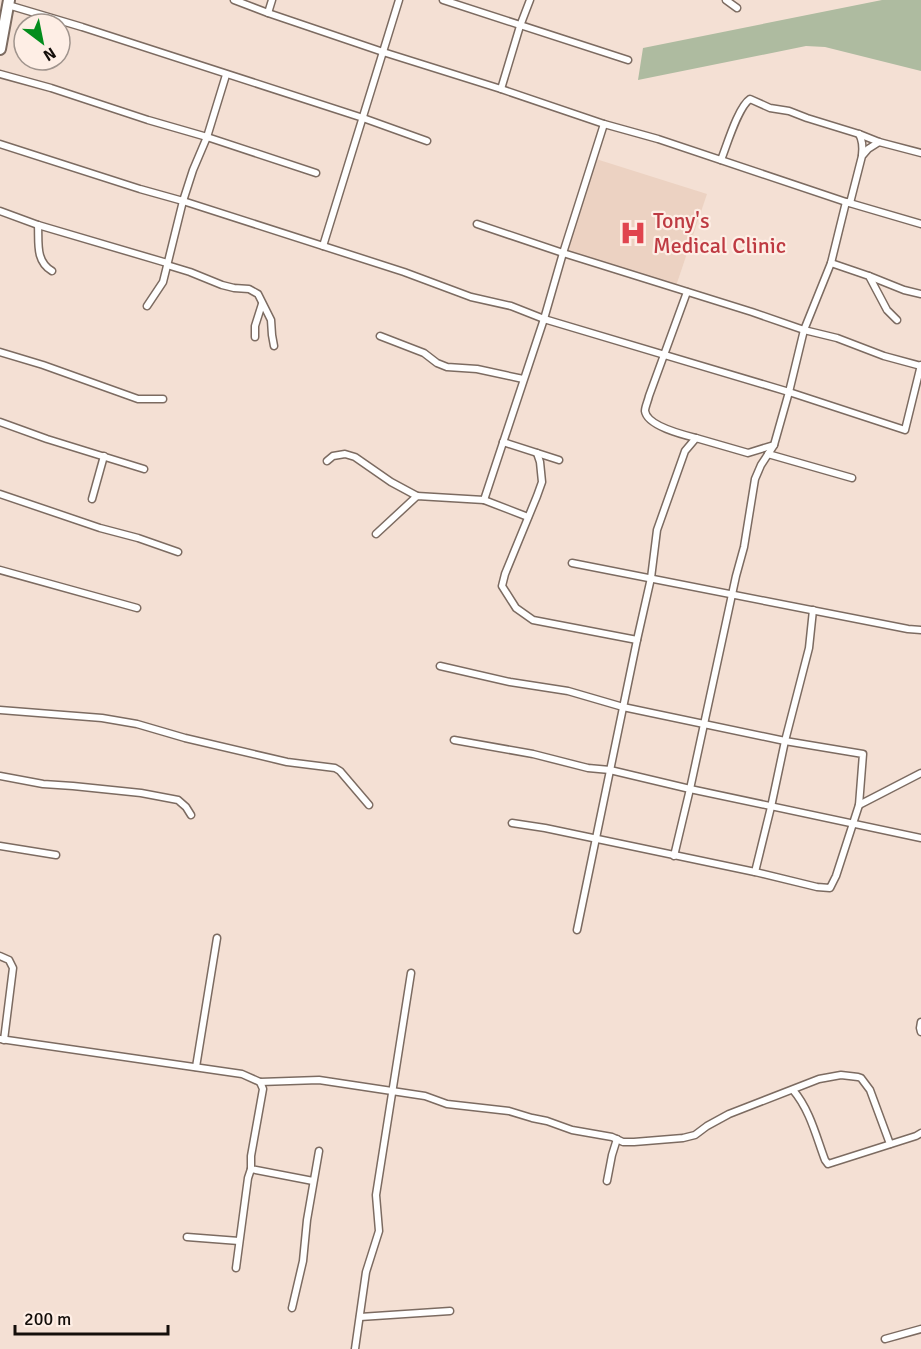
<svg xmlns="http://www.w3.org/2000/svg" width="921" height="1349" font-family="Signika,sans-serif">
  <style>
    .built { fill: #ecd2c2 }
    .green { fill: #aebba0 }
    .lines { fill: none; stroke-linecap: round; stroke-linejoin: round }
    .street-casing { stroke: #7c6b61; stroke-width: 9 }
    .highway-casing { stroke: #7c6b61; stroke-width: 14 }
    .street { stroke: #fff; stroke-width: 6 }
    .highway { stroke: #fff; stroke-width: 10 }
    .labels { text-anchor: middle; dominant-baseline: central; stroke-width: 4.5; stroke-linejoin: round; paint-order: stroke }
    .health-label { font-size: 22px; fill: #be3a42; stroke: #feeee5; text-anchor: start }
  </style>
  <rect width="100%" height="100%" fill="#f4e0d4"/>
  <polygon class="built" points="596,159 707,194 676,286 566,251"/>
  <polygon class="green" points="882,0 921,0 921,71 825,47 806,46 638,80 643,48"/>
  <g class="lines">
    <g class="street-casing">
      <g id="street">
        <polyline points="234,0 268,13 383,52 501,89 604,124 658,139 846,202 921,224"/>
        <polyline points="443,0 628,60"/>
        <polyline points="726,0 737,8"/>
        <polyline points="8,5 82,27 363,118 427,141"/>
        <polyline points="268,13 272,0"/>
        <polyline points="0,74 51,88 148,120 207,137 316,173"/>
        <polyline points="501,89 520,26 530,0"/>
        <path d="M859,134C863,141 863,147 862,155"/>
        <polyline points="0,144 140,189 183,201 404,272 471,297 511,306 544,319 789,392 905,430 921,365"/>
        <path d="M721,160C727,145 738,107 750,99L770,108L789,111L807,118L859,134L879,142L921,153"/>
        <polyline points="850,203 862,156 868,149 879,142"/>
        <polyline points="0,211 38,225 167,263"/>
        <polyline points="477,224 563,253 752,312 804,330 837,338 884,356 921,366"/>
        <path d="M38,225C39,242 35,261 52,271"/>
        <polyline points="323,246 399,0"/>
        <polyline points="831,263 869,276 887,310 897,320"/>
        <polyline points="167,265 190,272 222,285 234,288 249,289 258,294 271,320 272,335 274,346"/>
        <polyline points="869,276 904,290 921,294"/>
        <path d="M687,292L649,396C648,401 645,407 645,411C647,426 684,435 696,438"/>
        <polyline points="147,306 163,282 183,201 193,170 207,137 226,75"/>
        <polyline points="380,336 424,353 437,363 447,367 477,369 523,379"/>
        <polyline points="255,337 255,326 262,304"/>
        <polyline points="0,352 43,365 138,399 163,399"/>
        <polyline points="0,422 47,439 144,469"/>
        <polyline points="503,442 559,460"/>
        <polyline points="537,453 540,462 542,482 537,496 505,574 502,586 516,608 533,620 637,640"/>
        <polyline points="768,454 852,478"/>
        <polyline points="327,461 333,456 345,454 355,457 391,482 417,496"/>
        <polyline points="0,494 100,528 138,538 178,552"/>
        <polyline points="92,499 104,456"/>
        <polyline points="484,500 528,517"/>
        <polyline points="376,534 417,496 484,500 544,319 563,253 604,124"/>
        <polyline points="572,563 908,629 921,630"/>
        <polyline points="0,570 137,608"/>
        <polyline points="440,666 510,682 568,691 623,707 785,741 863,754 859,805 836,876 830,888 817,887 755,872 545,828 512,823"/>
        <polyline points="0,710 102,718 137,724 185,738 287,762 335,768 340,771 369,805"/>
        <polyline points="454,740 533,754 588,768 610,770 690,789 921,838"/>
        <polyline points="0,776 43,784 73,786 141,793 178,800 186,807 191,815"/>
        <polyline points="859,805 921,773"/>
        <polyline points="0,846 56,855"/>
        <polyline points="674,856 690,789 736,576 744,547 755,479 761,465 774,445"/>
        <polyline points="755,872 771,807 785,741 809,648 813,610"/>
        <polyline points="577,930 637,640 651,578 657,530 685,451 696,438 748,453 774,445 789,392 804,330 831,263 846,202"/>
        <polyline points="0,956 9,960 13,968 4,1040"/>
        <polyline points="921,1022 920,1028 921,1032"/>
        <polyline points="0,1039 242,1074 260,1082 319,1080 425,1096 447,1104 509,1111 532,1118 547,1121 572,1130 612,1137 623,1142 634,1142 683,1138 695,1135 707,1126 729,1114 819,1079 841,1075 858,1077 861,1078 870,1090 890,1144"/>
        <polyline points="196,1067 217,938"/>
        <polyline points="260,1082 263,1089 251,1156 251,1169 313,1181"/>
        <path d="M793,1090C810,1110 816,1136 825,1160L828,1164L916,1136L921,1133"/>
        <polyline points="607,1181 612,1155 617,1139"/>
        <polyline points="187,1237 239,1241"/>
        <polyline points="236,1268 248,1178 251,1169"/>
        <polyline points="292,1308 303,1261 307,1220 319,1151"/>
        <polyline points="360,1317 450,1311"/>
        <polyline points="885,1339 921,1329"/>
        <polyline points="355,1349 366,1272 379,1231 376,1195 411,973"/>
      </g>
    </g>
    <g class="highway-casing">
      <polyline id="highway" points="0,49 9,0"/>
    </g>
    <use href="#street" class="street"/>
    <use href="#highway" class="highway"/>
  </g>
  <defs>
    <g id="hospital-bare" transform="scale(2.07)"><path d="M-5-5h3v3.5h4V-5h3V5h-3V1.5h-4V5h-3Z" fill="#e0444e" stroke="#feeee5" stroke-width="2.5" paint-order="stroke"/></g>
  </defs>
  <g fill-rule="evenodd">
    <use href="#hospital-bare" x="633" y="233"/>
  </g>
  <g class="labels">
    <g class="health-label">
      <text x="653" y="220">Tony's<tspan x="653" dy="25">Medical Clinic</tspan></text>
    </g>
  </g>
  <g transform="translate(42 42) rotate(148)"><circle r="28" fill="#feeee5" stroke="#a0948d" stroke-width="1.5"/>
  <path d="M0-4.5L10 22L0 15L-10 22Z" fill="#048d1d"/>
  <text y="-9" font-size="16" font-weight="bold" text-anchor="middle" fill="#140e0a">N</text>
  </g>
  <path d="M15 1325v9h153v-9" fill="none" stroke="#140e0a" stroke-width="3"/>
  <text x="24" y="1325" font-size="18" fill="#140e0a" stroke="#feeee5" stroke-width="4.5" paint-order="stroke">200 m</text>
</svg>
